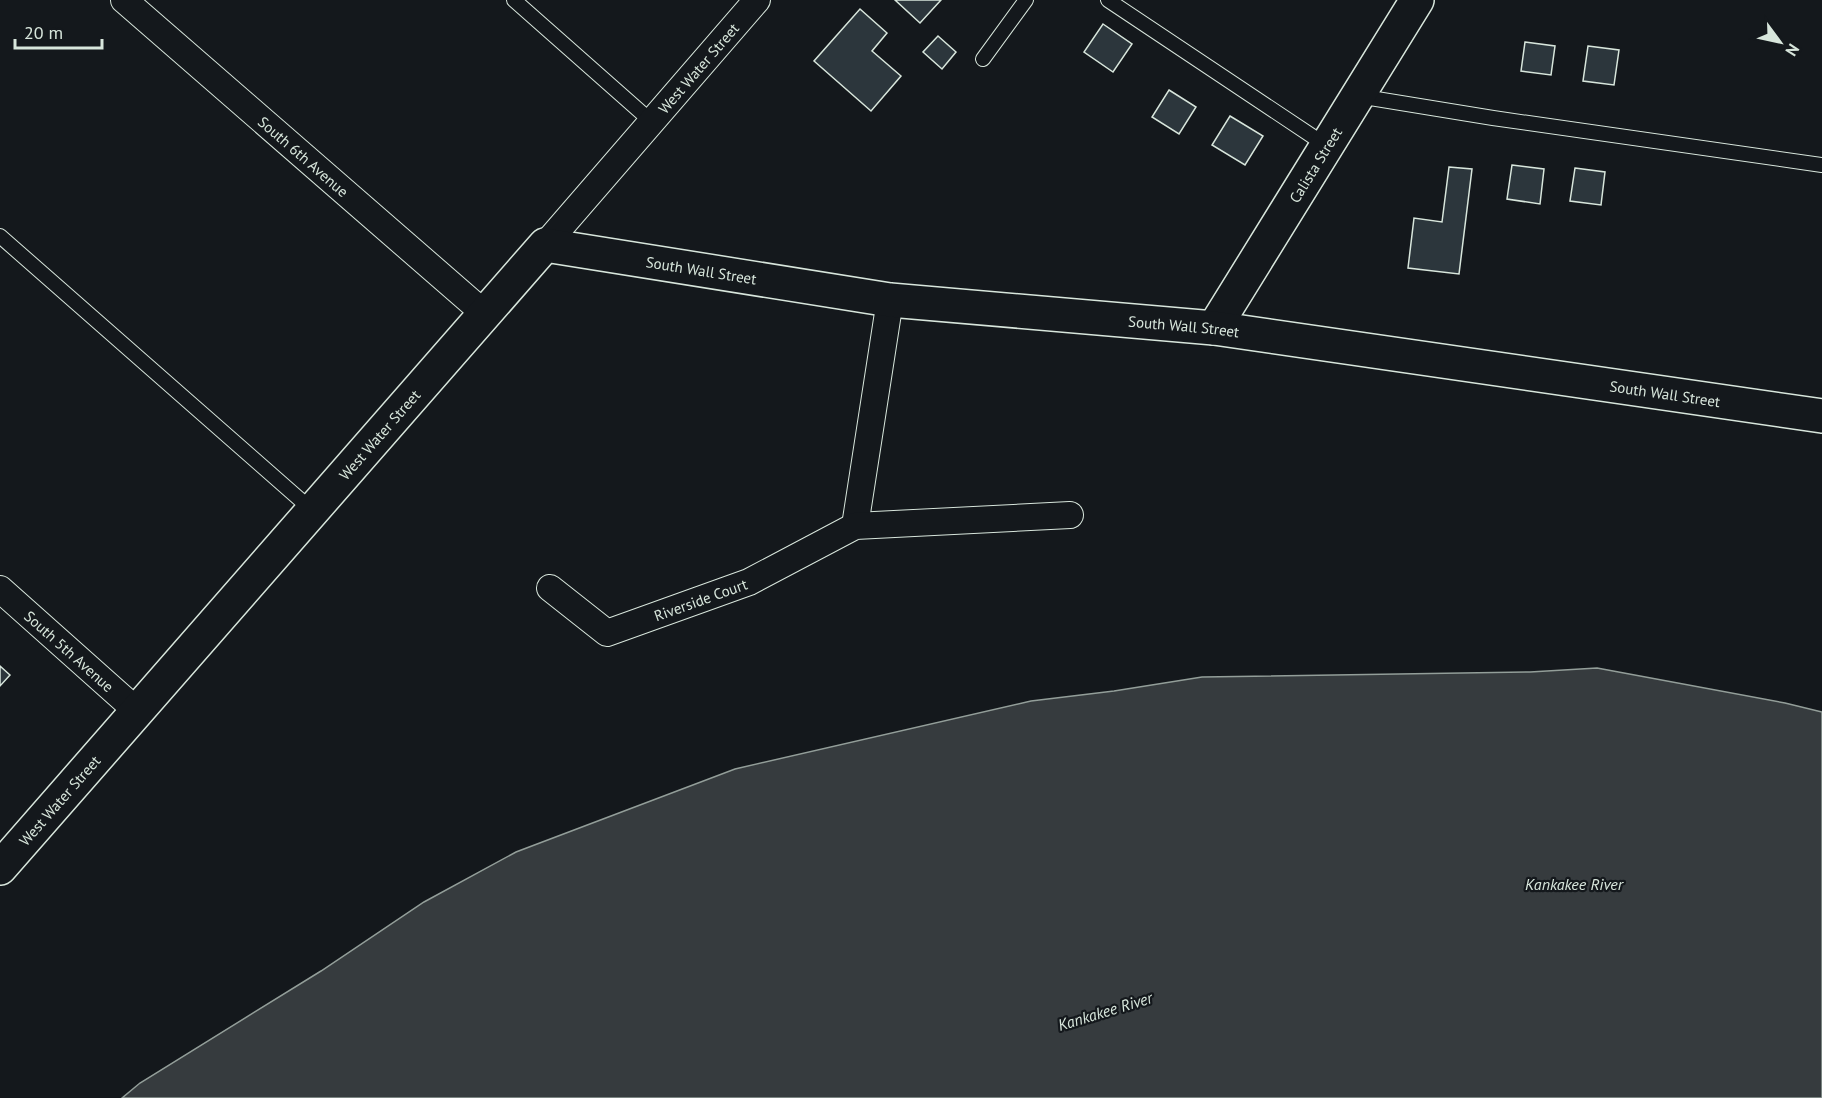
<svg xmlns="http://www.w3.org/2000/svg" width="1822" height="1098" font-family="'PT Sans',sans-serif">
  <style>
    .water { fill: #363b3e; stroke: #939e99; stroke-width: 1.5 }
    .building { fill: #2c363c; stroke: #d8e6dc; stroke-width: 1.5 }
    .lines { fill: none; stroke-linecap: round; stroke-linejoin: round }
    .lane-casing { stroke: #d8e6dc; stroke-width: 16 }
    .street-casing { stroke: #d8e6dc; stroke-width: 28 }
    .secondary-casing { stroke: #d8e6dc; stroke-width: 36 }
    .lane { stroke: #14181c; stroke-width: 14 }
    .street { stroke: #14181c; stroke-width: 26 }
    .secondary { stroke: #14181c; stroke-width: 33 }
    .labels { text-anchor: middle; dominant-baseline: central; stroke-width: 4.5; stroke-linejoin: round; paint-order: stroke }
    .street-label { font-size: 15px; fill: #d8e6dc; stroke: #14181c }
    .water-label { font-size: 16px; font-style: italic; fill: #d8e6dc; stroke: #14181c }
  </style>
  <rect width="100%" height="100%" fill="#14181c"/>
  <polygon class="water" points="1597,668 1785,703 1822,712 1822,1098 122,1098 140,1083 321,971 424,902 516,852 735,769 1031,701 1114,691 1202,677 1530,672"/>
  <g class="building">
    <polygon points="895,0 941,0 920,23"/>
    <polygon points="860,9 887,33 872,51 901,76 871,111 814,61"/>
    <polygon points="1103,24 1132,44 1113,72 1084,52"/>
    <polygon points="938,36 956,52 942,69 923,52"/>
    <polygon points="1525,42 1555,46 1551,75 1521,71"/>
    <polygon points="1588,46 1619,50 1614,85 1583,81"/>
    <polygon points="1169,90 1196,107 1179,134 1152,117"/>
    <polygon points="1230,116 1263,136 1245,165 1212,145"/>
    <polygon points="1512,165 1544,169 1540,204 1507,199"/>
    <polygon points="1449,167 1472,169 1459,274 1408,268 1414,218 1442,222"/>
    <polygon points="1575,168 1605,172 1601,205 1570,201"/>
    <polygon points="0,666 10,675 0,686"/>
  </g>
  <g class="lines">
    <g class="lane-casing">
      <g id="lane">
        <polyline points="514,0 652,122"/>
        <polyline points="1108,0 1327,146"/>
        <polyline points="983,59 1026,0"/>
        <polyline points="1358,96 1493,118 1822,165"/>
        <polyline points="0,236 313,511"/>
      </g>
    </g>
    <g class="street-casing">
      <g id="street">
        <path id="s1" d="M124,0L485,314"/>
        <path id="s2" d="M545,245L757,0"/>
        <polyline points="855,526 890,300"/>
        <path id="s3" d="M550,588L607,633L749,582L855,526L1070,515"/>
        <path id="s4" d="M0,589L138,712"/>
      </g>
    </g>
    <g class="secondary-casing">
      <g id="secondary">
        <path id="s5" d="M1214,328L1417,0"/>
        <path id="s6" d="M0,868L545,245L890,300L1214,328L1822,416"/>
      </g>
    </g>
    <use href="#lane" class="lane"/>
    <use href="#street" class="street"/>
    <use href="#secondary" class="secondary"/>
  </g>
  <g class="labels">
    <g class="street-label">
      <text stroke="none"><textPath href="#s2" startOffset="234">West Water Street</textPath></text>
      <text stroke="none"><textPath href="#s1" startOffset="238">South 6th Avenue</textPath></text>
      <text stroke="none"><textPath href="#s5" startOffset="192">Calista Street</textPath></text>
      <text stroke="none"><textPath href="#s6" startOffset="986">South Wall Street</textPath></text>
      <text stroke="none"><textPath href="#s6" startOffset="1472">South Wall Street</textPath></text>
      <text stroke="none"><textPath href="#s6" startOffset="1958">South Wall Street</textPath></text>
      <text stroke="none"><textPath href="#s6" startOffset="576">West Water Street</textPath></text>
      <text stroke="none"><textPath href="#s3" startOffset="172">Riverside Court</textPath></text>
      <text stroke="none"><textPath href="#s4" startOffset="93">South 5th Avenue</textPath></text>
      <text stroke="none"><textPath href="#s6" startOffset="90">West Water Street</textPath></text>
    </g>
    <g class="water-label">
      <text x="1574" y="884">Kankakee River</text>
      <text transform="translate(1105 1011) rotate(-17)">Kankakee River</text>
    </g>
  </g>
  <g transform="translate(1780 42) rotate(123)" stroke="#14181c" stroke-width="4.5" paint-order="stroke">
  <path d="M0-4.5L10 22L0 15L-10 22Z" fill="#d8e6dc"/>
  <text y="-9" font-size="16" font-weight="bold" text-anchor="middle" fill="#d8e6dc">N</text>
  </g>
  <path d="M15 39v9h87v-9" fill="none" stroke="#d8e6dc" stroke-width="3"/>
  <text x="24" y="39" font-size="18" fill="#d8e6dc" stroke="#14181c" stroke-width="4.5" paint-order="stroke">20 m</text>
</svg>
